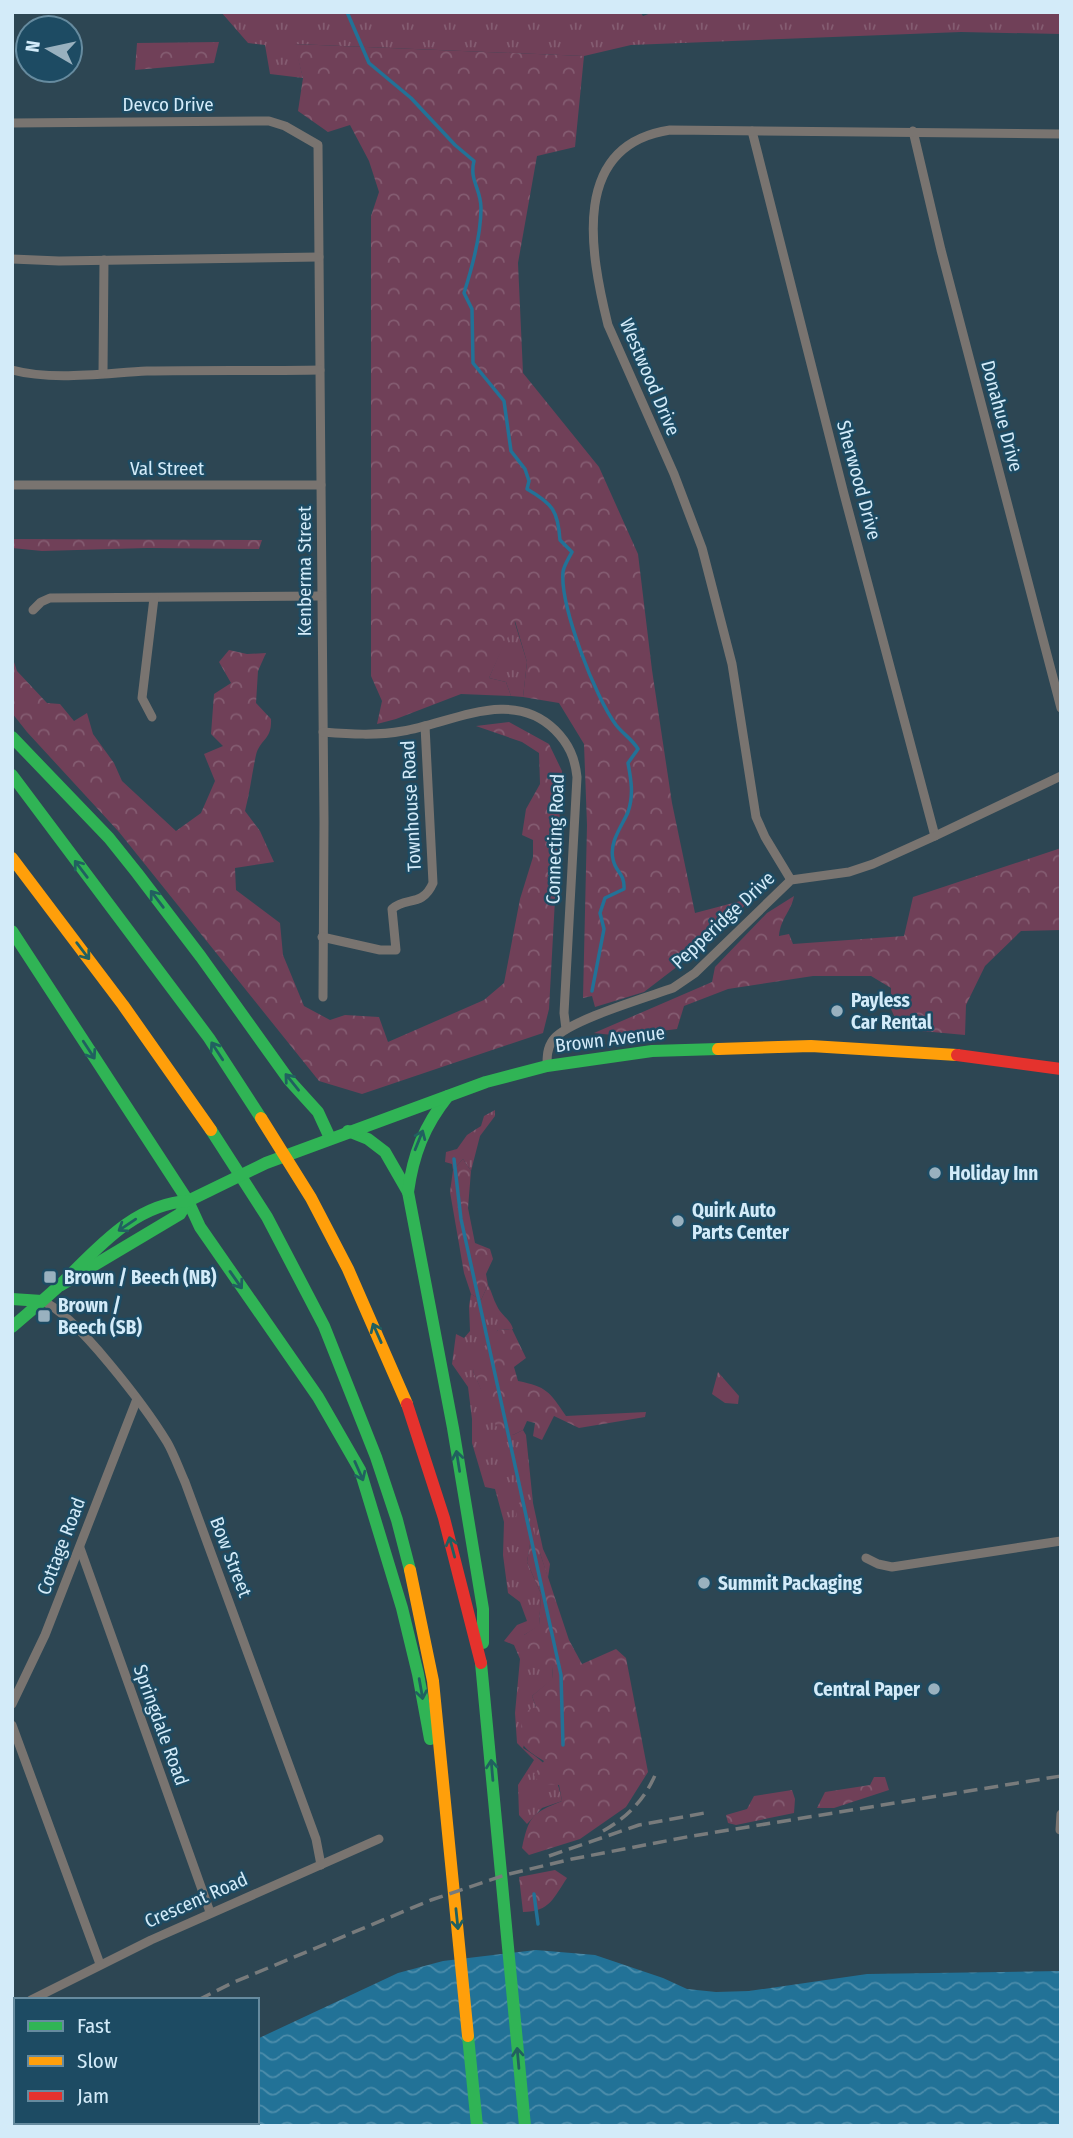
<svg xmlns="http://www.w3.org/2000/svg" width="1073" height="2138" font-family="'Fira Sans Condensed',sans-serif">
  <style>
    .grass { fill: url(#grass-tufts) }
    .forest { fill: url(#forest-crowns) }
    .water { fill: url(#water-waves) }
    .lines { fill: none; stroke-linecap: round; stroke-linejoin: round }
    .stream { stroke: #227297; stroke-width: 3.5 }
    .street { stroke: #797470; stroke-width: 9 }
    .fast { stroke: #30b455; stroke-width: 12 }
    .slow { stroke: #ff9f0a; stroke-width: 12 }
    .jam { stroke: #e5322d; stroke-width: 12 }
    .rail { stroke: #787b7c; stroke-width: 3.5; stroke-dasharray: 14 7; stroke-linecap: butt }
    .oneway { stroke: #216060 }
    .poi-dot { fill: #99b1bf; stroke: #1d4b63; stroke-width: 2.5 }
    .labels { text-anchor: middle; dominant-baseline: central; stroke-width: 5; stroke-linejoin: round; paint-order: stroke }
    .street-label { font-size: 19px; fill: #d3ebf9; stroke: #1d4b63 }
    .poi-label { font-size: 19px; font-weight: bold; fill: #d3ebf9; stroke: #1d4b63; text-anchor: start }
  </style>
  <defs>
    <pattern id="grass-tufts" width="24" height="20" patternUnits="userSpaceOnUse" patternTransform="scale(1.75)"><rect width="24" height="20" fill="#704058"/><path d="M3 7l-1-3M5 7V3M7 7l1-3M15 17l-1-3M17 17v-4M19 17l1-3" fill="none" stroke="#845c71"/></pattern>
    <pattern id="forest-crowns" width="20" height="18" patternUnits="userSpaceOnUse" patternTransform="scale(1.75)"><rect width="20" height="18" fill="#704058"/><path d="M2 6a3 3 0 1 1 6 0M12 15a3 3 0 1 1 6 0" fill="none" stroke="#845c71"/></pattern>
    <pattern id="water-waves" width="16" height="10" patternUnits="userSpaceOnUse" patternTransform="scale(1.75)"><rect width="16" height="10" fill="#227297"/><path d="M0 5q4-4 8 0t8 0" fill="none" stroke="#4c8dab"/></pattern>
  </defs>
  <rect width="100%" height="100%" fill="#2d4653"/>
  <g class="grass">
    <polygon points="221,12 640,12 643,16 654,12 1061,12 1061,34 961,32 631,45 584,56 295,44 303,78 270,74 265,45 248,43"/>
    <polygon points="514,620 527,662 523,697 511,696 506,682 489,678"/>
    <polygon points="495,1110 495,1116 480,1136 471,1171 463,1159 453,1170 452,1164 445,1162 446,1152 457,1149 467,1135 481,1126 484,1116"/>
    <path d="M488,1285C492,1292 493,1299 497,1306C501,1315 510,1319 513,1329L498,1330L473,1371L481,1389L513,1435L523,1430L526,1435L533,1503L543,1549L550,1564L548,1578L540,1553L530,1544L527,1562L541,1594L539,1626L524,1635L552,1667L553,1679L532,1696L536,1707L523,1748C547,1763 557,1773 562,1801L542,1808L527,1824L519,1815L518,1785L534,1760L517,1743L515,1713L520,1659L514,1645L504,1641L517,1625L527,1621L520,1602L508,1593L503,1555L504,1522L495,1489L485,1487L472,1443V1419L468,1387L452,1364L456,1334L464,1338L470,1331L469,1306L471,1294L481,1300Z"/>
    <polygon points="718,1372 739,1396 738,1404 725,1403 712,1394"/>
  </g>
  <g class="forest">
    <polygon points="219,42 214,63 135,70 137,43"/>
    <polygon points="294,44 584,56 575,147 537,156 518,263 523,373 599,467 638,554 652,670 672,803 695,913 752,898 708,943 644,992 595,1007 592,996 583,998 587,825 584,744 559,703 523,697 527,662 515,621 489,678 506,682 511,696 461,694 396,719 377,724 382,701 371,676 371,216 379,192 369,161 350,125 328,132 298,111 303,78"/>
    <polygon points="12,539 262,540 259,549 147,548 42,551 12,548"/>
    <path d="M229,650L247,654L266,653L258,671L256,703L271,719C272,740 260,739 256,755C252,773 250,792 245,811L260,831L274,862L235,868L236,890L280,923L283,955L304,1006L330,1020L345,1015L379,1017L388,1042L484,1000L504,983L520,899L533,857V840L522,835L526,809L540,784L539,753L522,742L476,726L509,722L549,744L562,771L549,1009L543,1033L362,1094L319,1081L119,832L27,732L12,713V656L17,671L47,703L60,704L74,721L87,713L93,734L114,763L122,781L176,831L201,813L215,781L204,754L223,746L211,734L214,694L231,683L219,662Z"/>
    <path d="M1061,848V930L1021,931L985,966L966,1005L965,1035L900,1029L891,1009V988L871,976H813L728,989L684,1006L677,1029L622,1036L594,1033L712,982L715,967L767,913L794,896C791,912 781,917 779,936L789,934L793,944L904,936L913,897Z"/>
    <polygon points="463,1159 471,1171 468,1208 475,1243 490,1249 493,1259 486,1274 488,1285 481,1300 471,1294 464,1273 450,1192 453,1170"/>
    <path d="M512,1329L526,1358L514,1367L518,1381C547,1387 549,1391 566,1416L646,1412L645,1417L579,1428L554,1416L542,1440L533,1436L535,1423L527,1421L523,1430L513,1435L496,1426L473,1371L479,1353L498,1330Z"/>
    <path d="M524,1498L540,1553L569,1640L582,1664L616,1649L626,1658L648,1772L626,1807L580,1839L529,1855L522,1848C529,1816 532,1813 562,1801L559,1785L540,1784L534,1775L544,1761C517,1744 518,1743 524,1712L536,1707L532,1696L553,1678L552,1667L534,1668L519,1650L524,1635L539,1625L541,1594L527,1562L530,1544L515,1526L518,1504Z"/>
    <polygon points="874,1777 885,1777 889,1790 834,1808 817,1808 825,1792 870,1785"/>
    <polygon points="792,1790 795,1799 794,1813 736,1825 728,1823 726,1815 747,1809 754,1796"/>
    <path d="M555,1870L567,1878C554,1897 550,1912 523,1912L519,1877Z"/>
  </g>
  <polygon class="water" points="536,1950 595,1955 663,1978 687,1989 716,1992 749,1991 867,1974 1061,1971 1061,2126 113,2126 119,2122 257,2122 257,2039 398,1973 443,1961"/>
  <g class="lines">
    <g class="stream">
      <path d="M347,12L369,63L411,98L455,145L474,161C469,180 481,189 481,208C481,235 472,268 464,293L472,309L473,363L504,401L511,451L525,469L529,481L527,489C553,504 558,511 560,540L572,552C569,558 564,565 563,572C560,606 595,697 616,725C623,734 632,739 638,749L628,763C631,779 634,795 628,812C622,826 609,842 613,859C615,872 625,873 624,889L605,898L600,913L604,929L592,991"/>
      <polyline points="454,1159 461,1219 561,1675 563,1745"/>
      <polyline points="534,1894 538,1924"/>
    </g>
    <g class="street">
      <polyline points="12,123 269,121 285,126 318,145 324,822 323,997"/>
      <polyline points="752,131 844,494 935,836"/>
      <polyline points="913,131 941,250 1061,708"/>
      <polyline points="12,259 59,261 319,257"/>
      <path d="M12,370C53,381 105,373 147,371C204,370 262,371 320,370"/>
      <polyline points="103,373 104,260"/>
      <polyline points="12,485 321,485"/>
      <polyline points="33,610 41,602 50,598 321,596"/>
      <polyline points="152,717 142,698 154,598"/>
      <path d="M323,732C349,734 377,736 403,731C452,723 512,687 555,730C569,744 575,758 577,777L564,1013L566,1029"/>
      <path d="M791,880L765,837L756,817L732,664L702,548L674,474L608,325C590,252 570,145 670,130L1061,134"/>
      <path d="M322,937L380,950H396L392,909C406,896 422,908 433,883L425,726"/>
      <path d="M547,1066C547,1057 547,1048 553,1040C566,1021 648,997 673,988L695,973L791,880L849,872L873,864L935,836L1061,776"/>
      <path d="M42,1301C76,1314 147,1409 167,1442C174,1454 179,1469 185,1482L316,1839L321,1865"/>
      <polyline points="80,1548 210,1912"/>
      <polyline points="866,1558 878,1564 892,1567 1061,1541"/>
      <polyline points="12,1704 45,1635 137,1399"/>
      <polyline points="12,1725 100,1964"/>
      <polyline points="1060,1830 1061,1814"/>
      <polyline points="31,2000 151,1940 379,1839"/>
      <polyline points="12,2009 16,2008"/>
    </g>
    <g class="fast">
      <polyline points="12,737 109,838 137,873 201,957 289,1080 318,1112 330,1138"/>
      <polyline points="12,775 209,1038 261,1118"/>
      <polyline points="12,931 188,1201 200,1227 318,1397 360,1470 402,1608 418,1674 430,1739"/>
      <polyline points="211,1130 267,1217 324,1326 376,1457 397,1520 410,1570"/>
      <polyline points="348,1131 368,1139 385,1152 408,1192 453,1428 483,1609 483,1643"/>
      <path d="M408,1192C413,1155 424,1126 448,1096"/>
      <polyline points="61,1285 180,1214 188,1201 266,1163 486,1082 547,1066 652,1051 718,1049"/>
      <polyline points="12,1299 42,1301"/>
      <path d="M12,1327C28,1313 45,1299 61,1284C97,1249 134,1204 188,1201"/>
      <polyline points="481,1663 525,2126"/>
      <polyline points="468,2036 477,2126"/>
    </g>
    <g class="slow">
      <polyline points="12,858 123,1005 211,1130"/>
      <polyline points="718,1049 811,1046 957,1055"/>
      <polyline points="261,1118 311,1198 348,1269 407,1404"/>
      <polyline points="410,1570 433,1681 468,2036"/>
    </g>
    <g class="jam">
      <polyline points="957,1055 1061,1069"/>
      <polyline points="407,1404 444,1518 481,1663"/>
    </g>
    <g class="rail">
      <path d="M603,1831C628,1817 645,1799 656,1773"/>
      <polyline points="549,1856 639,1825 710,1812"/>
      <polyline points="198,2000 232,1983 431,1900 505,1875 572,1859 692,1836 1061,1776"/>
      <polyline points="12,2094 16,2092"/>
    </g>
  </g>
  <defs><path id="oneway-shaft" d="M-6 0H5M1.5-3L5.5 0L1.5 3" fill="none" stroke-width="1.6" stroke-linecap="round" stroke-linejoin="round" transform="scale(1.75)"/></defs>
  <g class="oneway">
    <use href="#oneway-shaft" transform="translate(81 869) rotate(-127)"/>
    <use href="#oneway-shaft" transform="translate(157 899) rotate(-127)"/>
    <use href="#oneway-shaft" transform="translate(83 951) rotate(53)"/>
    <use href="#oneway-shaft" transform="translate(89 1050) rotate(57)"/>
    <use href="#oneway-shaft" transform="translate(217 1051) rotate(-123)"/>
    <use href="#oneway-shaft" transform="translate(292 1082) rotate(-129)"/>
    <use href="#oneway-shaft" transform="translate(419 1140) rotate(-68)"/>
    <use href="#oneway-shaft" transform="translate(127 1225) rotate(146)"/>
    <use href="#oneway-shaft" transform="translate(236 1280) rotate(55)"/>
    <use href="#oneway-shaft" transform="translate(377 1333) rotate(-114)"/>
    <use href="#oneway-shaft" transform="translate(458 1461) rotate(-99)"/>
    <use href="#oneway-shaft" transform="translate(359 1471) rotate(66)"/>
    <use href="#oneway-shaft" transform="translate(452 1547) rotate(-105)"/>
    <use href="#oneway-shaft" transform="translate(421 1689) rotate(80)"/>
    <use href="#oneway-shaft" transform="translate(492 1770) rotate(-95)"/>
    <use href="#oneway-shaft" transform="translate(457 1919) rotate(84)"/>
    <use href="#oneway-shaft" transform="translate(518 2058) rotate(-95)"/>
  </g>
  <g class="poi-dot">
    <circle cx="837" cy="1011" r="7"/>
    <circle cx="935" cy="1173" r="7"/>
    <circle cx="678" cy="1221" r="7"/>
    <rect x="43" y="1270" width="14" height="14" rx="3.5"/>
    <rect x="37" y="1309" width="14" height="14" rx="3.5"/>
    <circle cx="704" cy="1583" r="7"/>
    <circle cx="934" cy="1689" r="7"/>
  </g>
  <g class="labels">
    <g class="street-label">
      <text x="168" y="104">Devco Drive</text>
      <text transform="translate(650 377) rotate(67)">Westwood Drive</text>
      <text transform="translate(1002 416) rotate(75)">Donahue Drive</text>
      <text x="167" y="468">Val Street</text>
      <text transform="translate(859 480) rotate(75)">Sherwood Drive</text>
      <text transform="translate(304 571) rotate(-90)">Kenberma Street</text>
      <text transform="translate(411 806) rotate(-93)">Townhouse Road</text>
      <text transform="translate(555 839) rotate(-88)">Connecting Road</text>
      <text transform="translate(723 920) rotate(-43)">Pepperidge Drive</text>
      <text transform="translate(610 1039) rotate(-7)">Brown Avenue</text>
      <text transform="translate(61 1546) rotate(-69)">Cottage Road</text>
      <text transform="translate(231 1557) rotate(69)">Bow Street</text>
      <text transform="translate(161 1725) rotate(70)">Springdale Road</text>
      <text transform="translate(196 1900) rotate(-24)">Crescent Road</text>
    </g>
    <g class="poi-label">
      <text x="851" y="1000">Payless<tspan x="851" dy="22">Car Rental</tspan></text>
      <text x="949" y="1173">Holiday Inn</text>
      <text x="692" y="1210">Quirk Auto<tspan x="692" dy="22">Parts Center</tspan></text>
      <text x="64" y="1277">Brown / Beech (NB)</text>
      <text x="58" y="1305">Brown /<tspan x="58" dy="22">Beech (SB)</tspan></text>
      <text x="718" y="1583">Summit Packaging</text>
      <text x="920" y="1689" text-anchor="end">Central Paper</text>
    </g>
  </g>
  <rect width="1073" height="2138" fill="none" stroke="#d3ebf9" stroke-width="28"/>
  <rect x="14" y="1998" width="245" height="126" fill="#1d4b63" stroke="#668b9f" stroke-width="2"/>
  <rect x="28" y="2021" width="35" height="10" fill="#30b455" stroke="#668b9f" stroke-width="2"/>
  <text x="77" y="2033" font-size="21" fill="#d3ebf9">Fast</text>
  <rect x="28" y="2056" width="35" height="10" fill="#ff9f0a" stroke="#668b9f" stroke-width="2"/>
  <text x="77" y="2068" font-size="21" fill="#d3ebf9">Slow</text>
  <rect x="28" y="2091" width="35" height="10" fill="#e5322d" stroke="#668b9f" stroke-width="2"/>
  <text x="77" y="2103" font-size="21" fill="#d3ebf9">Jam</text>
  <g transform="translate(49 49) rotate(279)"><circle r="33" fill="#1d4b63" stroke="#668b9f" stroke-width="2"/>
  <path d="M0-5L12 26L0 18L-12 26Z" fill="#99b1bf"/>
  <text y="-10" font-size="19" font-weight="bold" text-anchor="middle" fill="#d3ebf9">N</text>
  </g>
</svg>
